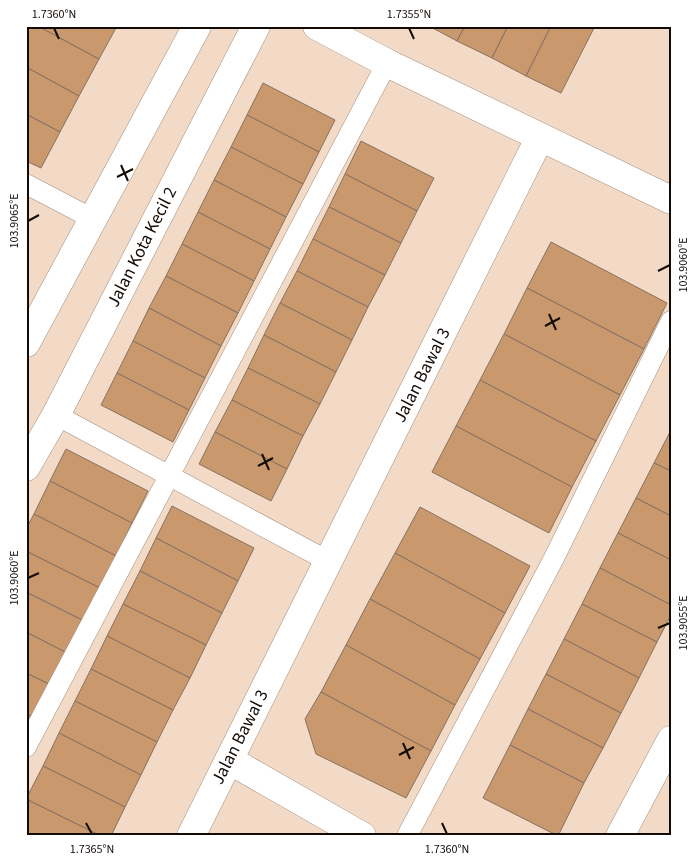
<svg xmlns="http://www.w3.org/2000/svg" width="697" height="862" font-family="'Source Sans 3',sans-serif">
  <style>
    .building { fill: #c9986d; stroke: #867160 }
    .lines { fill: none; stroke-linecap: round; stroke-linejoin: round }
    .lane-casing { stroke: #a58f7d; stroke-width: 21 }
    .street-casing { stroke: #a58f7d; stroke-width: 29 }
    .lane { stroke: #fff; stroke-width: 20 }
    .street { stroke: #fff; stroke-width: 28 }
    .ticks { fill: none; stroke: #130b06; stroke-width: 2 }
    .labels { text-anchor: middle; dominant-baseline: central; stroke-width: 4.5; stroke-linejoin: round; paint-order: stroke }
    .street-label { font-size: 18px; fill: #130b06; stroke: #fff }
    .neatline { fill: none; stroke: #130b06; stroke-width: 2 }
    .ticks-label { font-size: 12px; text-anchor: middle; fill: #130b06 }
  </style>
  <rect width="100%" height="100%" fill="#f2dac7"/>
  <g class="building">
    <polygon points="26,26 38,26 99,59 79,96 26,67"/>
    <polygon points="38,26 117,26 99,59"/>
    <polygon points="429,26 465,26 457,41"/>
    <polygon points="465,26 508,26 492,58 457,41"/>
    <polygon points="508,26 551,26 526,76 492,58"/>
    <polygon points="551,26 590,26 594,28 561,93 526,76"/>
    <polygon points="26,67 79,96 60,132 26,114"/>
    <polygon points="263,83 335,120 319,152 247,115"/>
    <polygon points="26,114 60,132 41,168 26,161"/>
    <polygon points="247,115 319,152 303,184 231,147"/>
    <polygon points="361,141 434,178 417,211 345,174"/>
    <polygon points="231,147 303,184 286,217 214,180"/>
    <polygon points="345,174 417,211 401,243 329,207"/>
    <polygon points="214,180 286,217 270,249 198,212"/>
    <polygon points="329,207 401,243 385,275 313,239"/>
    <polygon points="198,212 270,249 254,281 182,244"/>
    <polygon points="313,239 385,275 368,307 297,271"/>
    <polygon points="551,242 667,303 644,349 527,288"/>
    <polygon points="182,244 254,281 238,313 166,276"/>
    <polygon points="297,271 368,307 352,340 280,303"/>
    <polygon points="166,276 238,313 221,346 149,308"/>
    <polygon points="527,288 644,349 620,395 504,334"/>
    <polygon points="280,303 352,340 336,372 264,335"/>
    <polygon points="149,308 221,346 205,378 133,341"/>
    <polygon points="504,334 620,395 596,441 480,380"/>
    <polygon points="264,335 336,372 320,404 248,368"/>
    <polygon points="133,341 205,378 189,410 117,373"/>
    <polygon points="248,368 320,404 303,436 232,400"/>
    <polygon points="117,373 189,410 173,442 101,405"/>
    <polygon points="480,380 596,441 572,487 456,426"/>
    <polygon points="232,400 303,436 287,469 215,432"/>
    <polygon points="456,426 572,487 549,533 432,472"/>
    <polygon points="671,430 671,471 654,463"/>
    <polygon points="215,432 287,469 271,501 199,464"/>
    <polygon points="66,449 148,491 132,523 50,481"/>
    <polygon points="654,463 671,471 671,516 636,498"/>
    <polygon points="50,481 132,523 116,556 34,514"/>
    <polygon points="636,498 671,516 671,560 618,533"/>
    <polygon points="172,506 254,548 238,581 156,538"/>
    <polygon points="420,507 530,566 505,613 395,553"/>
    <polygon points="34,514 116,556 100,588 26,551 26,529"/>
    <polygon points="618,533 671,560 671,605 600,568"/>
    <polygon points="156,538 238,581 222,613 140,571"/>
    <polygon points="26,551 100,588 84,621 26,592"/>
    <polygon points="395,553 505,613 480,659 370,599"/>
    <polygon points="600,568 671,605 671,615 657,642 582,604"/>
    <polygon points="140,571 222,613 206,645 123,604"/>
    <polygon points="26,592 84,621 67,653 26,632"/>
    <polygon points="370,599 480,659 455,705 346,645"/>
    <polygon points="123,604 206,645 190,678 107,636"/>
    <polygon points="582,604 657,642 639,678 564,639"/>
    <polygon points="26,632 67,653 51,685 26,673"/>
    <polygon points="107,636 190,678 173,710 91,669"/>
    <polygon points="564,639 639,678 621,713 546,674"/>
    <polygon points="346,645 455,705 431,751 321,692"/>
    <polygon points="91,669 173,710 157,742 75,701"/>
    <polygon points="26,673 51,685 35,718 26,714"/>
    <polygon points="546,674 621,713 603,748 528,709"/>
    <polygon points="321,692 431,751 406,798 316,754 305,719"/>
    <polygon points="75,701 157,742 141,775 59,733"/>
    <polygon points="528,709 603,748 584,783 510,745"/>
    <polygon points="26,714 35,718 26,736"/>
    <polygon points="59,733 141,775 125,807 43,766"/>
    <polygon points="510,745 584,783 558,836 483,798"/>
    <polygon points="43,766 125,807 111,836 101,836 26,799"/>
    <polygon points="26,799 101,836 26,836"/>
  </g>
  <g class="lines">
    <g class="lane-casing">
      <g id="lane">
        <polyline points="26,184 93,219"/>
        <polyline points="56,415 328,561"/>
        <polyline points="26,747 387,63"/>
        <polyline points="407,836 553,560 671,321"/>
      </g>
    </g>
    <g class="street-casing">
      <g id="street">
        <polyline points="317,26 387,63 671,200"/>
        <polyline points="26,343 197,26"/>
        <polyline points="26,467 56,415 256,26"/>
        <polyline points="229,760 362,836"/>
        <polyline points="191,836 540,137"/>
        <polyline points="620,836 671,740"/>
      </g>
    </g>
    <use href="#lane" class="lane"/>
    <use href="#street" class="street"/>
  </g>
  <path class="ticks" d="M54,28L59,39M409,28L414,39M121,165L128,181M117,177L133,169M28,221L39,215M658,271L670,265M549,314L556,330M545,326L560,318M262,454L269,470M258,466L273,458M28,578L39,573M658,628L670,623M403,743L410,759M399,755L414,747M86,823L92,834M442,823L447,834"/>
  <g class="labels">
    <g class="street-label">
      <text transform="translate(142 247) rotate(-63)">Jalan Kota Kecil 2</text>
      <text transform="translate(422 375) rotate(-63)">Jalan Bawal 3</text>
      <text transform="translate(240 737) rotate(-63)">Jalan Bawal 3</text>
    </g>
  </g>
  <rect width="697" height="862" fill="none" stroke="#ffffff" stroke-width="55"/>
  <rect x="28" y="28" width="642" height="806" class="neatline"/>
  <g class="ticks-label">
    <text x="54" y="18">1.7360°N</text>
    <text x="409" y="18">1.7355°N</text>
    <text transform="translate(14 221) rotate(-90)" y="4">103.9065°E</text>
    <text transform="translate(683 265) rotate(-90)" y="4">103.9060°E</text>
    <text transform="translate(14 578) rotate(-90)" y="4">103.9060°E</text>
    <text transform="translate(683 623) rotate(-90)" y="4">103.9055°E</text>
    <text x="92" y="853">1.7365°N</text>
    <text x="447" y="853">1.7360°N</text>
  </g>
</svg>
